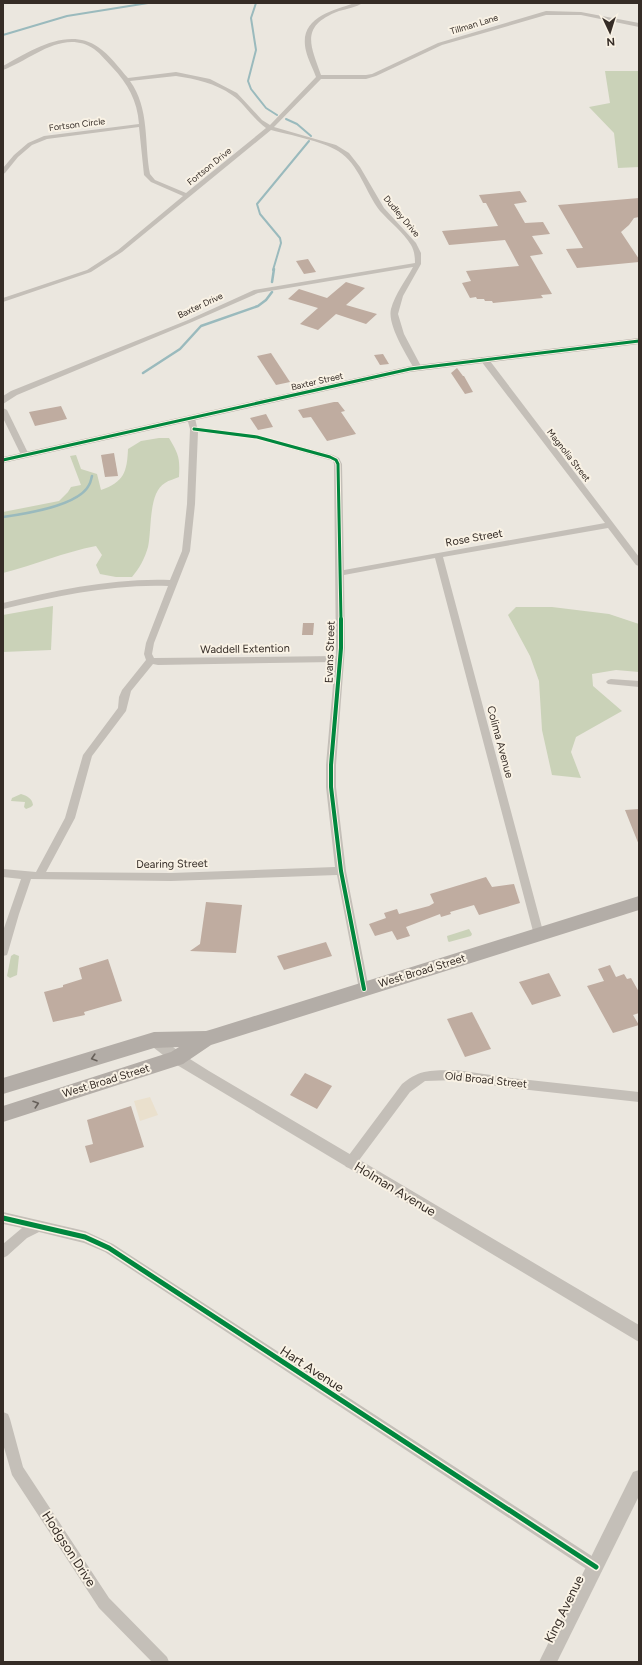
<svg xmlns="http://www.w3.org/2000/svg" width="642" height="1665" font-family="Figtree,sans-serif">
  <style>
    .green { fill: #cad2b8 }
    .plaza { fill: #eae0cd }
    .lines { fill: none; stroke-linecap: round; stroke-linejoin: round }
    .stream-far1 { stroke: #9ababd; stroke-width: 2 }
    .stream { stroke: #9ababd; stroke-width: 2.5 }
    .building { fill: #bfaca0 }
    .minor { fill: #c4bfb8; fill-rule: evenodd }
    .tertiary { fill: #c4bfb8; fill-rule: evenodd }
    .secondary { fill: #b5afa8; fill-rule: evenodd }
    .primary { fill: #b3ada7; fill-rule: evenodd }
    .cycleway-far2-casing { stroke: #f9f2e5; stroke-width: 5 }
    .cycleway-far1-casing { stroke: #f9f2e5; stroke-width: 6 }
    .cycleway-casing { stroke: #f9f2e5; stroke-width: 8 }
    .cycleway-far2 { stroke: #00873e; stroke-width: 3 }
    .cycleway-far1 { stroke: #00873e; stroke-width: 4 }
    .cycleway { stroke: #00873e; stroke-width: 5 }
    .oneway { stroke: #67605a }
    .labels { text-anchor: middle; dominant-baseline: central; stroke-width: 4; stroke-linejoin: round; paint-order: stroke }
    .far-street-label { font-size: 9px; fill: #352c26; stroke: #f9f2e5 }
    .street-label { font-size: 11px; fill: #352c26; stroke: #f9f2e5 }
    .near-street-label { font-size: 13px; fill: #352c26; stroke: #f9f2e5 }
  </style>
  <rect width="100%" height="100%" fill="#ebe7df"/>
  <g class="green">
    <polygon points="605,71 639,71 639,167 618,168 614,133 589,107 610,103"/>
    <path d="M159,438H169C179,455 180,458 179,477C175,479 169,480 165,483C148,493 152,530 148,547C145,558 139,569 132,577H116L100,574L96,565L102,555L96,546C64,552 35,565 3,573V512L59,501L68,492L71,487L81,485L70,456L76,455L81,469L97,474L101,490C124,482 127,472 128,449L141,441Z"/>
    <polygon points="53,606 51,650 3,652 3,615"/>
    <polygon points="516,607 552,607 609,614 639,624 639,672 616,670 592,674 593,686 622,711 576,737 571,752 581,778 552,775 542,730 539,681 530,656 508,615"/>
    <path d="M21,794C27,796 32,798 33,805L31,807L26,809L24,807L25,802L11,801L12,798Z"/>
    <polygon points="469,929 472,934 471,936 449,942 448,941 447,936"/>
    <polygon points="14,954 19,956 17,975 10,978 7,976 11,956"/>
  </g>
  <polygon class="plaza" points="150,1097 158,1115 140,1121 134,1101"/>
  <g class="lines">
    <g class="stream-far1">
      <polyline points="256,3 251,18 256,50 248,81 251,89 266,108 277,115"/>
      <polyline points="3,35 67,16 148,3"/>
      <polyline points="286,119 297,124 311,136"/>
      <polyline points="273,270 281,243 280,238 260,214 257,204 309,141"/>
    </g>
    <g class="stream">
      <polyline points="272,282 274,269"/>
      <polyline points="143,373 180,349 201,326 258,306 266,300 272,292"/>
      <path d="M3,517C24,514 79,506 89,485C91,482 91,479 92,476"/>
    </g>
  </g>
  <g class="building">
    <polygon points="520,191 527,202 514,204 525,223 543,222 550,234 532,236 543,254 530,256 552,294 541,295 543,298 493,303 492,301 485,301 484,299 477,299 476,297 470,298 462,283 471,281 466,271 519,266 505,240 449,245 442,231 498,226 486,203 483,203 479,195"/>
    <polygon points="639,198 639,217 634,218 629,225 621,232 639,259 639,262 577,268 566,249 583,248 558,205"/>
    <polygon points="308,259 316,272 304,274 296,261"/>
    <polygon points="346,282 365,288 346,305 377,314 366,324 336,314 318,330 300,324 318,308 288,299 299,289 327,298"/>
    <polygon points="271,353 290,382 276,385 257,356"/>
    <polygon points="383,354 389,364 380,365 374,355"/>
    <polygon points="457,368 463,376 464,376 473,392 465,394 451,373"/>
    <polygon points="334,402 338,402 345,411 341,412 356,434 327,441 311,417 303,418 298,410"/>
    <polygon points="61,406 67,419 35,426 29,412"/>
    <polygon points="266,414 273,427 258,430 250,418"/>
    <polygon points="114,453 118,476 105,477 101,455"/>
    <polygon points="303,623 314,623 313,635 302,635"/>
    <polygon points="639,809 639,845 625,810"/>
    <polygon points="486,877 492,887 514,884 520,903 479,915 474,905 450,912 451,914 441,917 440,914 406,927 410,936 397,940 392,931 375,936 369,924 386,918 384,913 397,909 399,914 429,906 434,903 430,894"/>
    <polygon points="206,902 242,905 236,953 190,951 200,944"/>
    <polygon points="326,942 332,956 284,970 277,956"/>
    <polygon points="108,959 122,1001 84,1012 85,1015 53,1022 44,992 63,987 63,985 82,979 79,968"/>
    <polygon points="610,965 616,977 624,974 627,979 631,978 639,992 639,1013 633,1015 639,1025 613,1033 587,986 604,981 598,969"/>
    <polygon points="549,973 561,996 532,1005 519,982"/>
    <polygon points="472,1012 491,1049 465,1057 447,1019"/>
    <polygon points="305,1073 332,1086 317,1109 290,1095"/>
    <polygon points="131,1106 144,1147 90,1163 85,1146 93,1144 87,1120"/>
  </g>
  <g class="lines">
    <g class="minor">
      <path d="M355,3H363C356,7 347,9 339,11C300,26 310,44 321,75H366L372,74L438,43L546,11L581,12L639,23V27L581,15H546L442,45L376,76L366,79H321L274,127L336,145L349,153L360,167L384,208L416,243L421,253V264L403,296L398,314L404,334L422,368L421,370H415C407,356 387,325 391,309C395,294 406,280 413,267L258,293L192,322L17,395L3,404V396L11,391L188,320L254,290L415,263C415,256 414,250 411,245C403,232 390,222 380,211C365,192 360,165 338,151C322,141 290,135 271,130L122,252L91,272L3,302V298L87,270L118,250L183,196L151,182L144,175L139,127L47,139L32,145L18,157L5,173L3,174V168L14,155L28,143L44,136L139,124C137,100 128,84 112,67C106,61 101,54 94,49C63,28 31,60 3,70V66C30,51 68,26 98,47C110,55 119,68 128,78L176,72L210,79L237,93L262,120L270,125L316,77C313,68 308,60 306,51C298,18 331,11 355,3ZM176,76C196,79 215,83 232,95C245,104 253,119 266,128L186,193L155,180L150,174C144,143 150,109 130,81Z"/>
      <path d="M481,357H487L639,557V566L636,565L608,528L443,557L544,935L543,938L539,939L535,938L534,935L435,558L344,575L345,648L336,765V787L346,871L369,989L368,992L364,994L360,992L359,989L337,875L171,881L31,879L19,914L8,952L7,955L3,956V931L21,879L3,877V869L36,872L65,818L83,755L118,708L119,697L122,690L146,660L144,654L146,643L168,586C112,584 58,596 3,609V603C58,590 113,578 170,580L182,551L187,504L190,429L187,418L191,416L195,418L197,427L257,435L333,455L339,458L342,464L344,570L605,523L481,361ZM198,432L257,439L333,461L334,464L336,656L154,658L152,654L154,643L190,551L195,504ZM335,662L326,765V787L335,867L171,873L46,872L75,818L92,756L126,711L131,691L153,664L158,665Z"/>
      <polygon points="3,408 7,410 29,455 28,457 25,457 21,455 3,418"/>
      <polygon points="611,679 639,681 639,687 608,684 606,682 608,680"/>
      <path d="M456,1070L511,1078L639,1092V1102L511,1088L456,1080L425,1081L410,1092L354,1167L350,1168L346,1167L344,1163L346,1159L402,1084C422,1068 431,1071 456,1070Z"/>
      <polygon points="3,1212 85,1231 113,1244 601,1562 603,1567 601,1572 596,1574 591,1572 105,1252 84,1243 39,1232 27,1238 7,1256 3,1258 3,1244 22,1228 3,1224"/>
      <polygon points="3,1412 8,1414 10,1419 23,1467 109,1598 167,1657 169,1662 152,1662 99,1608 12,1475 3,1444"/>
    </g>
    <g class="tertiary">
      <polygon points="154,1034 159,1036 182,1054 209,1071 639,1325 639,1342 172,1062 149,1044 147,1040 149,1036"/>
      <polygon points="639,1470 639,1496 557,1662 539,1662 633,1472"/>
    </g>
    <polygon class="secondary" points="639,338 639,344 410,372 3,463 3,457 410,366"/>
    <polygon class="primary" points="639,896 639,910 211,1045 183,1064 3,1122 3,1106 171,1052 179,1047 154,1048 3,1094 3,1078 154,1032 206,1031 213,1029"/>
    <g class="cycleway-far2-casing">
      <g id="cycleway-far2">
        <polyline points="194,429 257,437 330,457 336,460 338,464 341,620"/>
        <polyline points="3,460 410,369 639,341"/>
      </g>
    </g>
    <g class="cycleway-far1-casing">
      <polyline id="cycleway-far1" points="341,619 341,648 331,765 331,787 341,871 364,989"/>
    </g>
    <g class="cycleway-casing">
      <polyline id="cycleway" points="3,1218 85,1237 109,1248 596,1567"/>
    </g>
    <use href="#cycleway-far2" class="cycleway-far2"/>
    <use href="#cycleway-far1" class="cycleway-far1"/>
    <use href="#cycleway" class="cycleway"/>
  </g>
  <defs><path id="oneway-chevron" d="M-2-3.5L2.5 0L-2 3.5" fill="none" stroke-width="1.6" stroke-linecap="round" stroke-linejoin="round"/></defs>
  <g class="oneway">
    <use href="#oneway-chevron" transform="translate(94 1058) rotate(163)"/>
    <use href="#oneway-chevron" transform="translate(36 1104) rotate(-18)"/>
  </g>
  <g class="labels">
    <g class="far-street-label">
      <text transform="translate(474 24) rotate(-17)">Tillman Lane</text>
      <text transform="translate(77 124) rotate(-7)">Fortson Circle</text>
      <text transform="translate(209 166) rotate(-39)">Fortson Drive</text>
      <text transform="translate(402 216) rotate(50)">Dudley Drive</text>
      <text transform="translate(200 305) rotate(-25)">Baxter Drive</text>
      <text transform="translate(317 381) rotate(-13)">Baxter Street</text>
      <text transform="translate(569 455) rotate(52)">Magnolia Street</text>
    </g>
    <g class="street-label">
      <text transform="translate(474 538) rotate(-10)">Rose Street</text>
      <text transform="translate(245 649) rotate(-1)">Waddell Extention</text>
      <text transform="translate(330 652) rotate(-88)">Evans Street</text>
      <text transform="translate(500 742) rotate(75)">Colima Avenue</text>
      <text transform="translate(172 864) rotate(-1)">Dearing Street</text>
      <text transform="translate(422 971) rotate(-17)">West Broad Street</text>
      <text transform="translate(486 1080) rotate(6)">Old Broad Street</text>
      <text transform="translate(106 1081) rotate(-17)">West Broad Street</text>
    </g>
    <g class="near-street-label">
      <text transform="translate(395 1189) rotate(31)">Holman Avenue</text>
      <text transform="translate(312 1369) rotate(33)">Hart Avenue</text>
      <text transform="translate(69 1549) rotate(57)">Hodgson Drive</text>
      <text transform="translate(564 1609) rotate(-64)">King Avenue</text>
    </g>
  </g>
  <rect width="642" height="1665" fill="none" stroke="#352c26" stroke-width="8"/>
  <g transform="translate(610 32) rotate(176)" stroke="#f9f2e5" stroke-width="3" paint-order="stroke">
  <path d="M0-3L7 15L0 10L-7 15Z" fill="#352c26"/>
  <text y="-6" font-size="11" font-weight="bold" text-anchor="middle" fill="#352c26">N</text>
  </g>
</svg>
